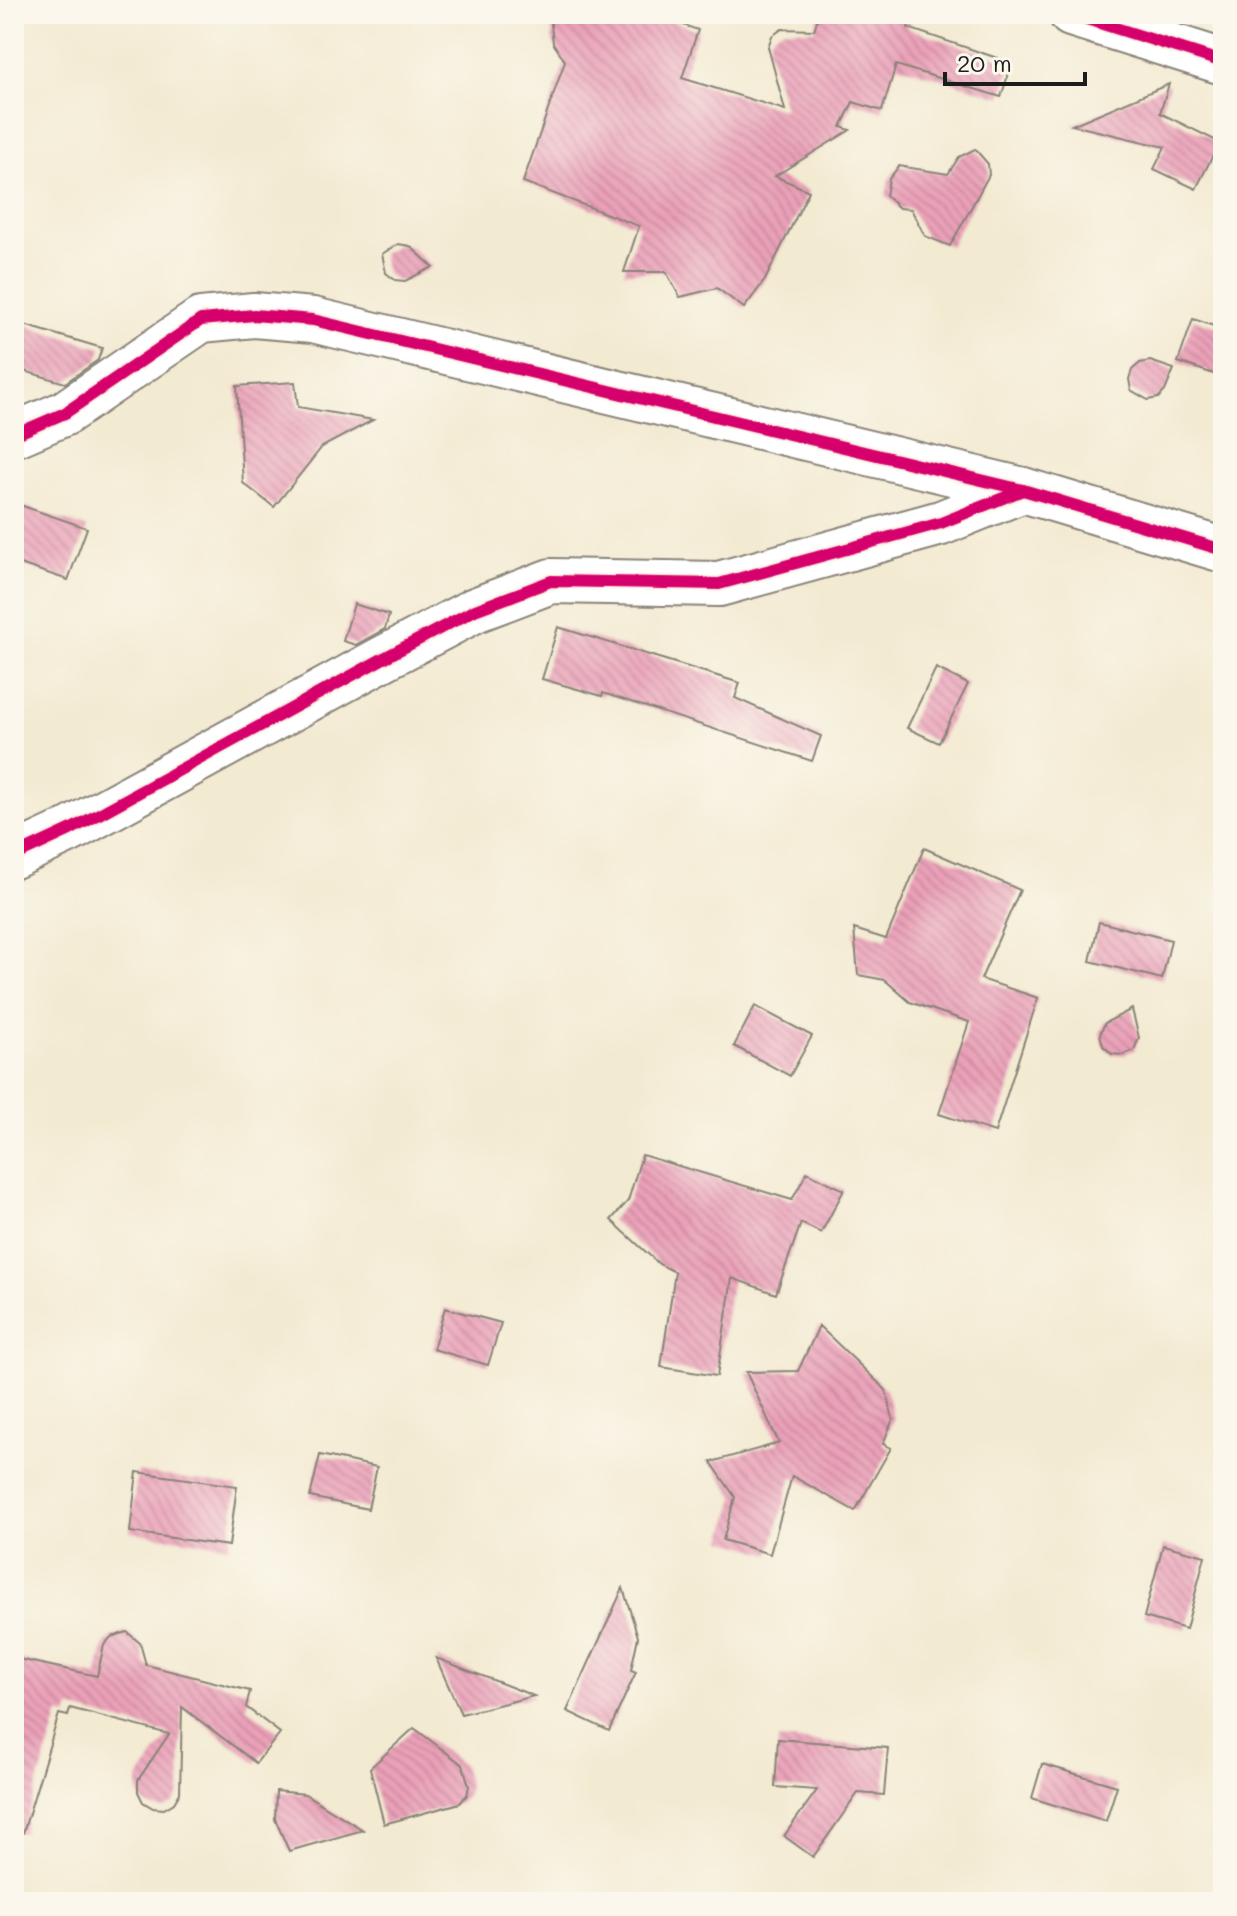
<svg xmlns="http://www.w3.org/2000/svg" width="1237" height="1916" font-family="Mali,sans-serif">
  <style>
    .building { fill: url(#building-back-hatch) }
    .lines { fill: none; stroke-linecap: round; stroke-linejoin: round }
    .street-casing { stroke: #888377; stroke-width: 48 }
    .street { stroke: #fff; stroke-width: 44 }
    .cycleway-casing { stroke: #fbf7ec; stroke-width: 17 }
    .cycleway { stroke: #d6006c; stroke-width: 12 }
  </style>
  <defs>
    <pattern id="building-back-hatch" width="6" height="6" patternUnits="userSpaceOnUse" patternTransform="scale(2)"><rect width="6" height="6" fill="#eaa0b8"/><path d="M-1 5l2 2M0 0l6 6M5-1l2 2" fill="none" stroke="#c8899e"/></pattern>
  </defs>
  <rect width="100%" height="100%" fill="#fbf7ec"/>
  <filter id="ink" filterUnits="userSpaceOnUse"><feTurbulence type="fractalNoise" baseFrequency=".0125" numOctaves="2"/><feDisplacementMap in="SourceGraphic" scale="16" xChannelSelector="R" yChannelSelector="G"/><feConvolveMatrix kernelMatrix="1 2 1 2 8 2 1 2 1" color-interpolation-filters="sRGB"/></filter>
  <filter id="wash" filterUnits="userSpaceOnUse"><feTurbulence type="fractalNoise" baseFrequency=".006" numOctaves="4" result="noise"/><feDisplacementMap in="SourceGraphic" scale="32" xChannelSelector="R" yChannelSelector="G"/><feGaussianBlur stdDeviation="1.8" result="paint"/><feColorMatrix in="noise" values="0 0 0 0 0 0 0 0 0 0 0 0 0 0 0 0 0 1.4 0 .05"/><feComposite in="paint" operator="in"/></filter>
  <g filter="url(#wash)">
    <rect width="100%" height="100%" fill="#f3ead2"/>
    <g id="blocks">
      <g class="building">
        <polygon points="550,14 652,14 698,30 682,78 785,110 768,47 772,36 782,29 814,30 819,14 913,14 908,28 1012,63 1001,97 896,65 882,111 853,102 841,127 850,130 775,176 809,191 765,280 744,308 717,288 680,297 666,272 624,272 639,226 523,182 565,61 553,43"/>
        <polygon points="1169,84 1160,113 1223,144 1222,160 1212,157 1196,189 1154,169 1165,147 1072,125"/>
        <polygon points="975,149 988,164 989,175 950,246 925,236 911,209 899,208 886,196 889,179 899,166 948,174 959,157"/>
        <polygon points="398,244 410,246 433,267 405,281 395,280 386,273 382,254"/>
        <polygon points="1193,319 1223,329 1223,377 1178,362"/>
        <polygon points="14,322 102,348 98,360 65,383 14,368"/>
        <polygon points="1150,361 1174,369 1165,391 1158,398 1148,400 1131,390 1129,379 1132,370 1140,363"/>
        <polygon points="295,382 298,407 373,420 322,447 274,507 243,483 237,386"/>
        <polygon points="14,503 87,528 68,580 14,562"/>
        <polygon points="354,604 389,615 385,629 356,645 343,641"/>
        <polygon points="558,627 740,683 735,698 821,736 812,761 603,693 602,696 542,679"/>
        <polygon points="936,668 968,684 939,743 907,728"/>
        <polygon points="924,848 1020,890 981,979 1038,998 995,1132 939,1114 969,1022 910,1002 885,980 858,975 854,929 886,939"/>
        <polygon points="1099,922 1171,940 1162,979 1090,961"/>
        <polygon points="755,1006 812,1036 790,1076 734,1046"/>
        <polygon points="1132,1009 1139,1038 1134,1050 1123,1055 1112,1054 1103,1046 1100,1034 1105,1023"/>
        <polygon points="642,1155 792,1200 807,1172 844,1190 821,1233 801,1223 776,1294 732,1278 717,1376 661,1367 675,1272 659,1264 611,1220 628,1201"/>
        <polygon points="445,1308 501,1323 488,1365 433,1349"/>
        <polygon points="819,1326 886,1390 893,1419 883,1444 891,1448 855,1511 792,1476 770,1554 723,1540 735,1497 711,1462 779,1443 746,1372 798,1371"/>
        <polygon points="320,1455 377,1467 368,1509 310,1497"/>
        <polygon points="137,1472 237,1486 229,1546 130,1532"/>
        <polygon points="1163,1545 1205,1556 1186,1629 1144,1617"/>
        <polygon points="623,1588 638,1637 631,1670 636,1672 609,1731 567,1711"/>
        <polygon points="127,1632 140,1643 146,1665 250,1691 246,1707 280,1733 256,1763 182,1707 180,1793 174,1803 164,1809 153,1808 143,1802 138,1792 138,1780 169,1734 70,1708 68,1716 59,1714 23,1833 14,1832 14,1658 97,1676 104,1645 111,1637"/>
        <polygon points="436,1658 534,1696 461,1714"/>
        <polygon points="414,1728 463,1765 469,1786 467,1795 460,1803 384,1824 370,1768"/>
        <polygon points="778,1739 888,1748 884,1795 858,1793 813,1857 784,1836 817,1790 775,1787"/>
        <polygon points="1042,1764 1117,1786 1106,1821 1032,1798"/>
        <polygon points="276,1791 305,1794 363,1830 289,1851 275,1819"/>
      </g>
    </g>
  </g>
  <g filter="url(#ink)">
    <use href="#blocks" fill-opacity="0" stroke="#888377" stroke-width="2"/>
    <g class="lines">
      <g class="street-casing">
        <g id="street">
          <polyline points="1071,14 1223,62"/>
          <polyline points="14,435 65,413 201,320 254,315 313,320 1023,490 1223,550"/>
          <polyline points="14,856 70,830 382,659 475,610 551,581 719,584 941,523 1023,490"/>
        </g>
      </g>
      <use href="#street" class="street"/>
      <g class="cycleway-casing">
        <g id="cycleway">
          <polyline points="1071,14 1223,62"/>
          <polyline points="14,435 65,413 201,320 254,315 313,320 1023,490 1223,550"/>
          <polyline points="14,856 70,830 382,659 475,610 551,581 719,584 941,523 1023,490"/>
        </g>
      </g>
      <use href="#cycleway" class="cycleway"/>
    </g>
  </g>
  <rect width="1237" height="1916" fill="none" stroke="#fbf7ec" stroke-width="48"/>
  <path d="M945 72v12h140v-12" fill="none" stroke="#1c1c1c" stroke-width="4"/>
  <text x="957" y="72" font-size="24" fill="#1c1c1c" stroke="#fbf7ec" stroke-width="6" paint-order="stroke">20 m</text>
</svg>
